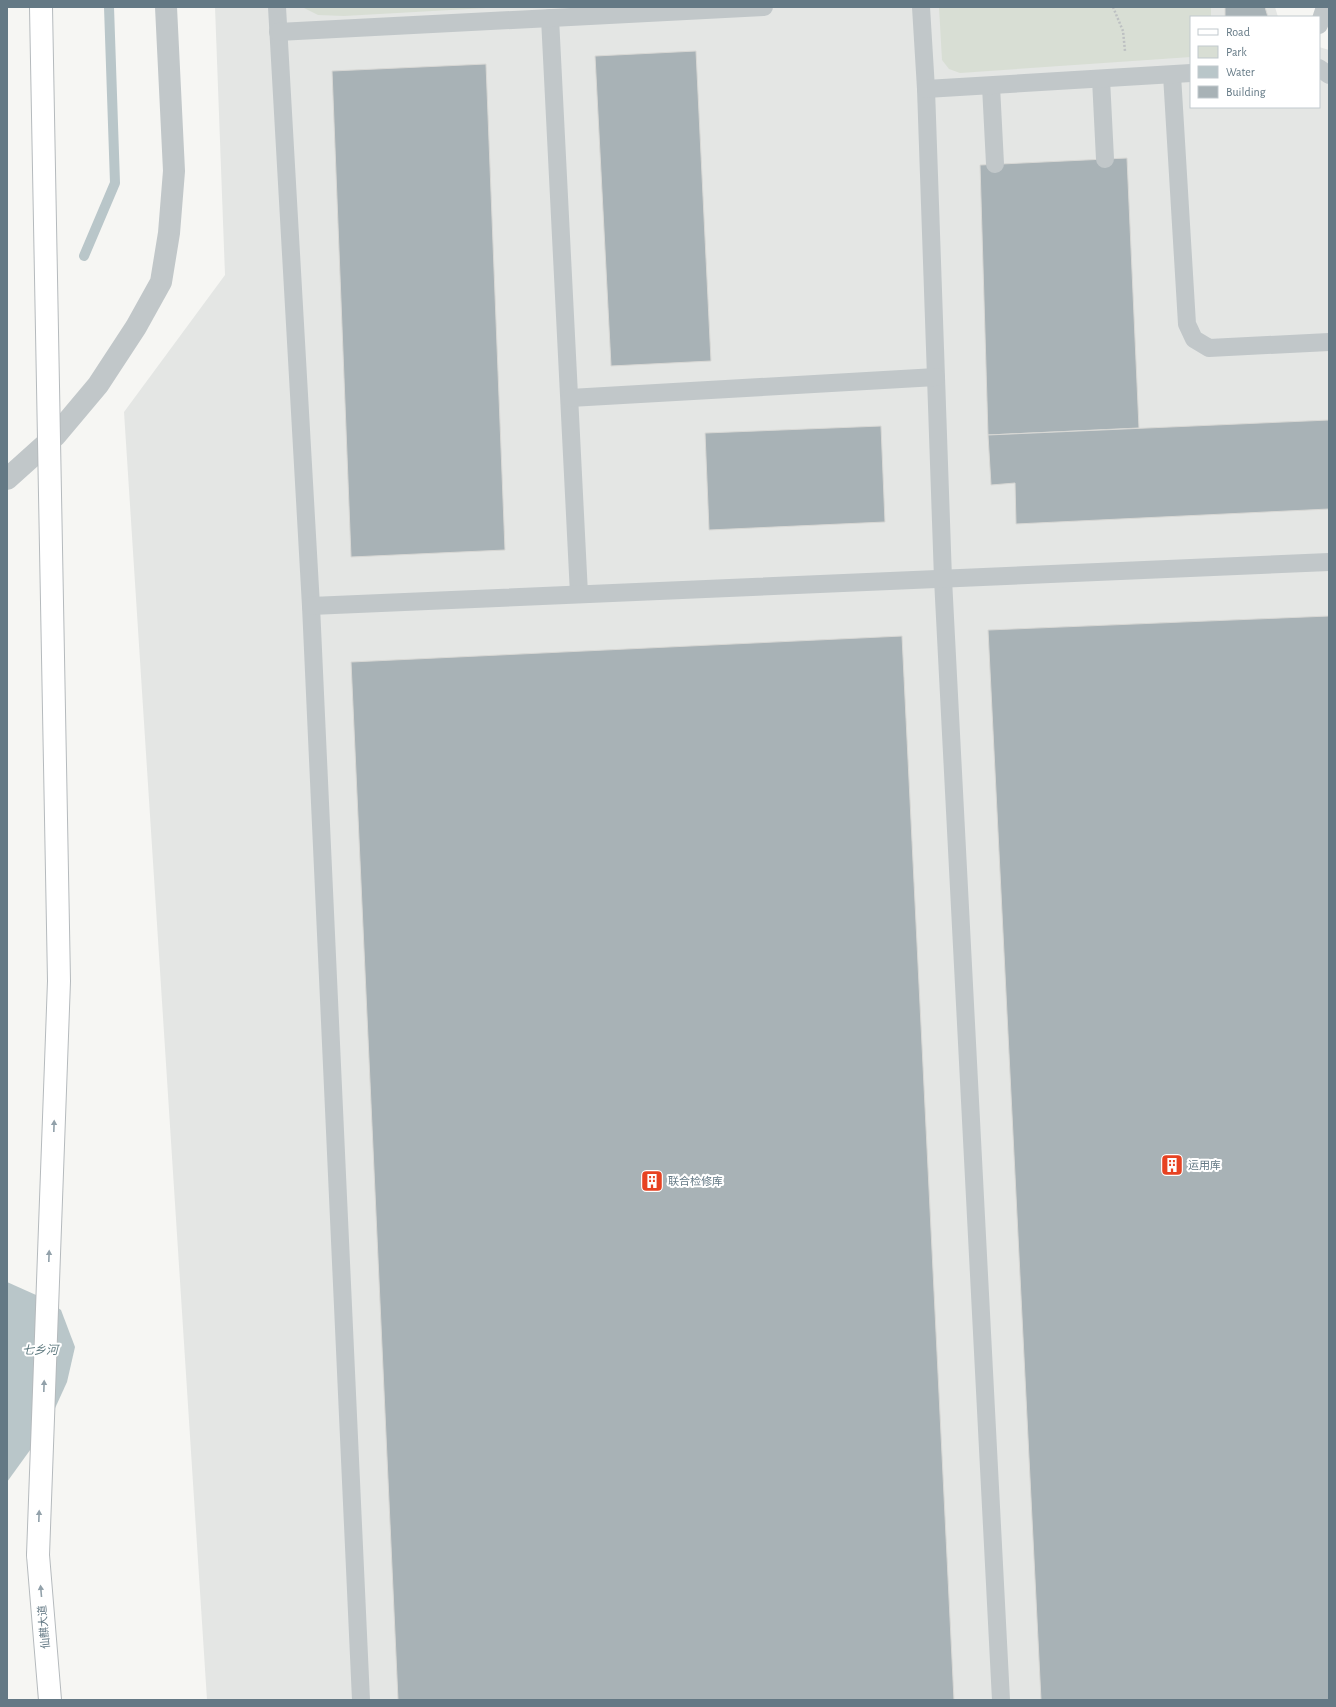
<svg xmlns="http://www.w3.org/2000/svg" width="1336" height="1707" font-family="'Alegreya Sans','Noto Sans SC',sans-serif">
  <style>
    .built { fill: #e4e6e4 }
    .green { fill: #d8ded4 }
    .water { fill: #b9c6c9 }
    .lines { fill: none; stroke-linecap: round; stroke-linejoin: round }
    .stream { stroke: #b9c6c9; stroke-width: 10 }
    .building { fill: #a8b2b6; stroke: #d8d8d5 }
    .primary-casing { stroke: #b5babd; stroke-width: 24 }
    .path { stroke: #bdc0c2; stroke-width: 2.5; stroke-dasharray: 2 2; stroke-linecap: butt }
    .service { stroke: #c1c7c9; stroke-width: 18 }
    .minor { stroke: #c1c7c9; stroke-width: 22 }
    .primary { stroke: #fff; stroke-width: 22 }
    .primary-bridge-casing { stroke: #b5babd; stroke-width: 24; stroke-linecap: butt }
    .primary-bridge { stroke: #fff; stroke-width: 22 }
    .oneway { fill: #92a1aa }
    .labels { text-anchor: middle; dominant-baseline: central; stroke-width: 4; stroke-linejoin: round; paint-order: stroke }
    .poi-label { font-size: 11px; fill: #647985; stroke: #fff; text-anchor: start }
    .street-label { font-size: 11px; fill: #647985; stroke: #fff }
    .water-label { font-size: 12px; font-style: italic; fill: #607b81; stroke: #fff }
  </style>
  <rect width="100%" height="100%" fill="#f6f6f3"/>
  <polygon class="built" points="215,7 1275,7 1278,17 1191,17 1191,107 1319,107 1319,47 1329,50 1329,1700 207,1700 124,412 225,275"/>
  <g class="green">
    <polygon points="302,7 504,7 344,16 318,15"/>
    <polygon points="939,7 1211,7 1211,17 1191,17 1191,57 960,73 949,69 942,60"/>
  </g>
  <polygon class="water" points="7,1282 45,1299 61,1310 75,1347 67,1382 46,1428 7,1482"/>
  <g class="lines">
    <polyline class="stream" points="84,256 115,183 109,7"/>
  </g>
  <g class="building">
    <polygon points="1225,7 1265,7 1268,17 1225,17"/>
    <polygon points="696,51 711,361 611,366 595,56"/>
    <polygon points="486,64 505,550 351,557 332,71"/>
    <polygon points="1127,158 1139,428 988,435 980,165"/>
    <polygon points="1329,420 1329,509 1016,524 1015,483 991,485 988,435"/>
    <polygon points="881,426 885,522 709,530 705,433"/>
    <polygon points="1329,616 1329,1700 1041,1700 988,630"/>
    <polygon points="902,636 954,1700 398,1700 351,662"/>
  </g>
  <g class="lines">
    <g class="primary-casing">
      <polyline id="primary" points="38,1555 50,1700"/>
    </g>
    <polyline class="path" points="1113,7 1123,31 1125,51"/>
    <g class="service">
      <polyline points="277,7 311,606 361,1700"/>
      <polyline points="921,7 926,89 943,579 1001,1700"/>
      <polyline points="550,18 579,594"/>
      <polyline points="1319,25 1325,7"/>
      <polyline points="278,32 764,7"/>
      <polyline points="1319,68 1329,75"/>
      <polyline points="1172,75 1187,324 1194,339 1209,348 1329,342"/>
      <polyline points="1101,79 1105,159"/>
      <polyline points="991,86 995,164"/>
      <polyline points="926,89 1191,73"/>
      <polyline points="570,398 936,377"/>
      <polyline points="311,606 1329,562"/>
    </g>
    <polyline class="minor" points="7,479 56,435 98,385 136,327 161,282 169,233 174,171 166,7"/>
    <use href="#primary" class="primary"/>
    <g class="primary-bridge-casing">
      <polyline id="primary-bridge" points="38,1555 59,981 41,7"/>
    </g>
    <use href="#primary-bridge" class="primary-bridge"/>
  </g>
  <defs><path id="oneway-solid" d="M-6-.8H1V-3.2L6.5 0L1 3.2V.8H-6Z"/></defs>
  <g class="oneway">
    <use href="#oneway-solid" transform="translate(54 1126) rotate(-88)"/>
    <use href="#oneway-solid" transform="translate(49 1256) rotate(-88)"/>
    <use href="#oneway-solid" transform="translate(44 1386) rotate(-88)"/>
    <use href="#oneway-solid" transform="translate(39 1516) rotate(-88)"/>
    <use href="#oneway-solid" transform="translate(41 1591) rotate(-95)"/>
  </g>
  <defs>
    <g id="building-square" transform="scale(1.15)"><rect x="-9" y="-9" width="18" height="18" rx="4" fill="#e74222" stroke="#fff"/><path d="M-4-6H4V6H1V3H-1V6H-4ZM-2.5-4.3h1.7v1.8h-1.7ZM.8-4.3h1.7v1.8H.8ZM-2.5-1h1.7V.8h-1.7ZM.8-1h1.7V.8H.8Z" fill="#fff"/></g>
  </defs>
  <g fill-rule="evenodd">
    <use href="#building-square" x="1172" y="1165"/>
    <use href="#building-square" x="652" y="1181"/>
  </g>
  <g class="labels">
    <g class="poi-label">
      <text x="1188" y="1165">运用库</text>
      <text x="668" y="1181">联合检修库</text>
    </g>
    <g class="street-label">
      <text transform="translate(44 1627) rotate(-95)">仙麒大道</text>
    </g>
    <g class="water-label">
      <text x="40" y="1350">七乡河</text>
    </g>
  </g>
  <rect width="1336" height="1707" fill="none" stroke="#647985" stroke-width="16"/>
  <rect x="1190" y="16" width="130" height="92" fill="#ffffff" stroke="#c1c9ce"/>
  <rect x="1198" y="29" width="20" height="6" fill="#ffffff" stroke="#c1c9ce"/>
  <text x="1226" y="36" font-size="12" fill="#647985">Road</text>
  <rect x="1198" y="46" width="20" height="12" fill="#d8ded4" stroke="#c1c9ce"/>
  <text x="1226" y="56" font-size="12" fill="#647985">Park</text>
  <rect x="1198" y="66" width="20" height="12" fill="#b9c6c9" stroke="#c1c9ce"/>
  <text x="1226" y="76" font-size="12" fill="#647985">Water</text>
  <rect x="1198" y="86" width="20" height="12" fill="#a8b2b6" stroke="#c1c9ce"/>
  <text x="1226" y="96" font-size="12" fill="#647985">Building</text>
</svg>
